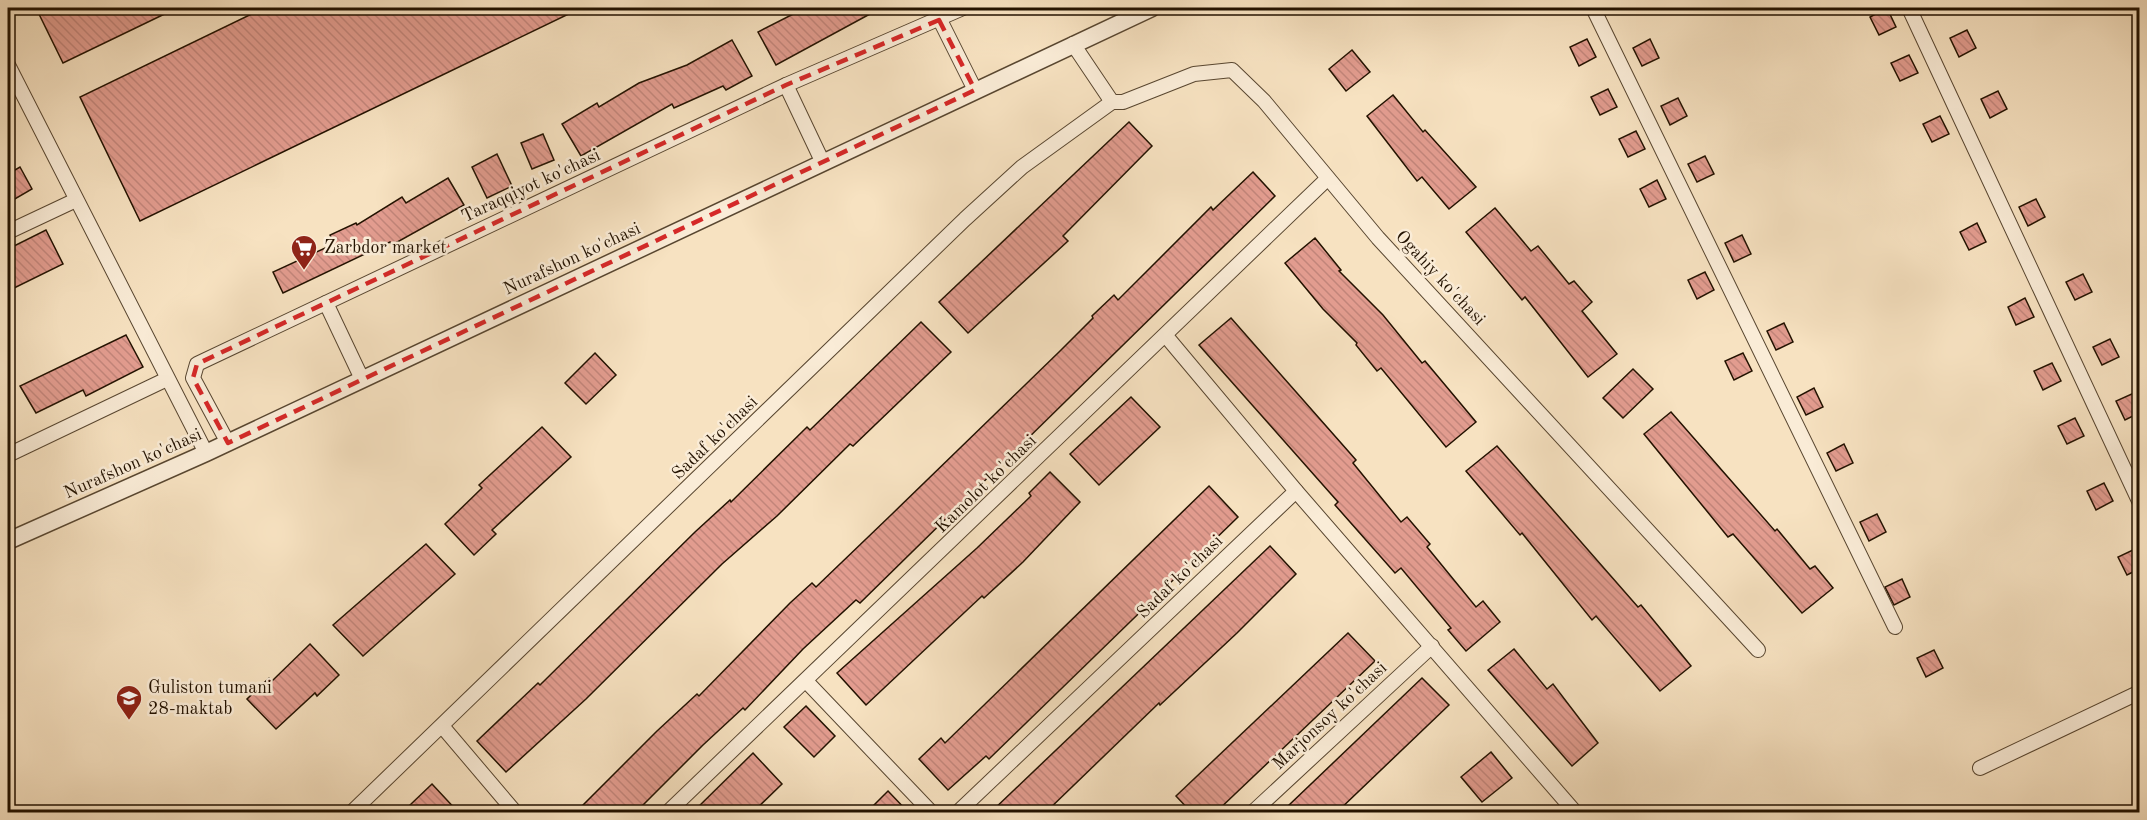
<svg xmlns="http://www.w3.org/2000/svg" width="2147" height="820" font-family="'Old Standard TT',serif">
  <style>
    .building { fill: url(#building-back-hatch); stroke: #231200; stroke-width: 1.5 }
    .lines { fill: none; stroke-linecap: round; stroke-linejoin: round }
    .minor-casing { stroke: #584630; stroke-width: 16 }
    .tertiary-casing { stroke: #584630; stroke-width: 19 }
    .minor { stroke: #faecd7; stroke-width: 14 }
    .tertiary { stroke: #faecd7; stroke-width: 16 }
    .marked { fill: none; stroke: #d62828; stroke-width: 4.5; stroke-dasharray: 12 8; stroke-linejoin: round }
    .labels { text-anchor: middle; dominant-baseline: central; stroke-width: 5; stroke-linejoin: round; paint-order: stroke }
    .street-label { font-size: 18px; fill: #231200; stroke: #faecd7 }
    .poi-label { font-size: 18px; fill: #231200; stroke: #faecd7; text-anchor: start }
  </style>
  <defs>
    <pattern id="building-back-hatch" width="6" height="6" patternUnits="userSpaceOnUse" patternTransform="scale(1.5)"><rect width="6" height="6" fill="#e29c8f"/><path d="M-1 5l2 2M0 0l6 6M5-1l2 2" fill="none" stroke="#c2857a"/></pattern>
  </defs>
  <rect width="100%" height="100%" fill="#f7e2c1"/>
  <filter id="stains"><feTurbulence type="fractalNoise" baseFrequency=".00333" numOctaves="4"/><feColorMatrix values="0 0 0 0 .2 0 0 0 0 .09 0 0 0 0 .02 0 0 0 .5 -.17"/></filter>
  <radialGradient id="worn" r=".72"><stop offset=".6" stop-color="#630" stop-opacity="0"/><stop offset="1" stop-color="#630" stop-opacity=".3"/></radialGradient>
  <g class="building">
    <polygon points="36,8 177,8 63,63"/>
    <polygon points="264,8 581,8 140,221 80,97"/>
    <polygon points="805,8 881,8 776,65 758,32"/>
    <polygon points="1887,8 1896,27 1879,35 1870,17"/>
    <polygon points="1967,30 1976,48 1959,57 1950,38"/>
    <polygon points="1587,39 1596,57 1579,66 1570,47"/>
    <polygon points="1650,39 1659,58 1642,66 1633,48"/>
    <polygon points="732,40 752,76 726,90 723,86 674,108 672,104 581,156 562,124 597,103 599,107 639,83 687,65"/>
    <polygon points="1352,50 1370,72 1346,91 1329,69"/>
    <polygon points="1909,55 1918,73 1900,81 1891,63"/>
    <polygon points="1608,89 1617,107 1600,115 1591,97"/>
    <polygon points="1998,91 2007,109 1990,118 1981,99"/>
    <polygon points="1393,95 1423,132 1425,130 1476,187 1449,209 1422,177 1417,181 1367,116"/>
    <polygon points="1678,98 1687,116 1670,125 1661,106"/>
    <polygon points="1940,116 1949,134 1932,142 1923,124"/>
    <polygon points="1129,122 1152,146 1063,236 1068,241 968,333 939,302"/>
    <polygon points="1636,131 1645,149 1628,157 1619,139"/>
    <polygon points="543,134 554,160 532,169 521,143"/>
    <polygon points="497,154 512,186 487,198 472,167"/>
    <polygon points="1705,156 1714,174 1697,182 1688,164"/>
    <polygon points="20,167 32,189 8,203 8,174"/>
    <polygon points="1253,172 1275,196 860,603 856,600 803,649 745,710 743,708 703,745 635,813 575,813 657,731 697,694 699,696 790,603 812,583 816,587 891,515 1059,352 1093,318 1092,316 1114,295 1118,300 1211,207 1213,210"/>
    <polygon points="448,178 464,205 392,245 390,242 283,293 273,272 334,244 330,235 356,223 357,225 402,197 406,203"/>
    <polygon points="1657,180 1666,199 1649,207 1640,189"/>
    <polygon points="2036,199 2045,217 2028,226 2019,207"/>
    <polygon points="1495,208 1531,251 1538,246 1569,284 1574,281 1592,302 1582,311 1617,354 1588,377 1525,297 1522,300 1466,232"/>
    <polygon points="1977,223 1986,242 1969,250 1960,232"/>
    <polygon points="46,230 63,264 8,291 8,249"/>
    <polygon points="1742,235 1751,254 1734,262 1725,243"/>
    <polygon points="1315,238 1341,270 1339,271 1383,315 1422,363 1425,361 1476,422 1446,447 1381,368 1377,371 1356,345 1357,343 1323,309 1285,263"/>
    <polygon points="1705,272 1714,290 1697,299 1688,280"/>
    <polygon points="2083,274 2092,292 2075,300 2066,282"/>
    <polygon points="2025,298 2034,317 2016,325 2008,307"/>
    <polygon points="1231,318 1356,460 1353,463 1401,522 1407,517 1430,544 1427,547 1476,607 1483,601 1500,622 1466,651 1448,630 1451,628 1401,568 1395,573 1335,505 1338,502 1199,345"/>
    <polygon points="921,322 951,352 853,446 850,444 777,516 722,564 586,699 506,772 477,741 538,683 540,685 695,532 730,500 731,502 807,427 810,430"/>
    <polygon points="1784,323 1793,342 1776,350 1767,331"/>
    <polygon points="126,335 143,367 86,396 83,390 36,413 20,386"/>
    <polygon points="2110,339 2119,357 2102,365 2093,347"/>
    <polygon points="595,353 616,375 586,404 565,383"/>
    <polygon points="1743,353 1752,371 1734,380 1725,361"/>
    <polygon points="2052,363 2061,381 2043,390 2034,371"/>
    <polygon points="1633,369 1653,389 1623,418 1603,398"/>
    <polygon points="1814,388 1823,407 1806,415 1797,397"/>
    <polygon points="2134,393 2139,405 2139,413 2125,420 2116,401"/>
    <polygon points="1131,397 1160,427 1099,485 1070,454"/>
    <polygon points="1671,412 1775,531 1777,529 1810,569 1815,566 1833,588 1802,613 1733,534 1728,537 1644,434"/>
    <polygon points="2075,418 2084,436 2067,444 2058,426"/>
    <polygon points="542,427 571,457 492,530 496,534 474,555 445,524 482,488 479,485"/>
    <polygon points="1844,444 1853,463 1836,471 1827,453"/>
    <polygon points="1497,446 1638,607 1641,605 1691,666 1660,691 1596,616 1592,620 1522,533 1520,535 1466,471"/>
    <polygon points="1050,472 1080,502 1023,562 984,598 982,596 866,705 837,673 977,548 1031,496 1029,493"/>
    <polygon points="2104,483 2113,501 2096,510 2087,491"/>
    <polygon points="1209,486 1238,517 989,759 986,756 948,790 919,759 941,738 945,743"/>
    <polygon points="1877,514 1886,532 1869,541 1860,522"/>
    <polygon points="426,544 455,574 363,656 333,625"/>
    <polygon points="1270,546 1296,574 1237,633 1160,705 1159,703 1045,813 990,813"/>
    <polygon points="2135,549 2139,558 2139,569 2127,575 2118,557"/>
    <polygon points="1902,579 1910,597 1894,605 1885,587"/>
    <polygon points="1348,633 1375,661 1215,813 1192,813 1176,796"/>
    <polygon points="310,644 339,675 317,696 315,693 276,729 247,699 269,678 272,681"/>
    <polygon points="1514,649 1547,689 1553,684 1598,743 1572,766 1488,670"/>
    <polygon points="1934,650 1943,668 1926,677 1917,658"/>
    <polygon points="1422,678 1449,705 1336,813 1295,813 1288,806"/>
    <polygon points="806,706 835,736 814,757 784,727"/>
    <polygon points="1491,752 1512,778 1482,802 1461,777"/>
    <polygon points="753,753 782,784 752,813 692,813"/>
    <polygon points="432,784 459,813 417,813 410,805"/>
    <polygon points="888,791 909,813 866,813"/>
  </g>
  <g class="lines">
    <g class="minor-casing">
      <g id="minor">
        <polyline points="934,8 975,90"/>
        <polyline points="1593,8 1895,627"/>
        <polyline points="1909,8 2140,503"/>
        <polyline points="1073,44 1112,102 1123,102 1194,74 1232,70 1264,101 1378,238 1758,650"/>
        <polyline points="8,65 206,453"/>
        <polyline points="786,85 823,163"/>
        <polyline points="8,232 76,200"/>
        <polyline points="326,303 362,379"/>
        <polyline points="1166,336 1296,491 1575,812"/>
        <polyline points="228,443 193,378 197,364 786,85 963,8"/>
        <polyline points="8,455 167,379"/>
        <polyline points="806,681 931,812"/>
        <polyline points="442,726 515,812"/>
        <polyline points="1980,768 2140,692"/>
        <polyline points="352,812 965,219 1022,167 1112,102"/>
        <polyline points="668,812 1327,179"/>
        <polyline points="958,812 1296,491"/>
        <polyline points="1253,812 1432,646"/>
      </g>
    </g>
    <g class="tertiary-casing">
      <polyline id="tertiary" points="8,541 206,453 1152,8"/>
    </g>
    <use href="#minor" class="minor"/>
    <use href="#tertiary" class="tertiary"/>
  </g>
  <path class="marked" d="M939,20L975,90L228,443L193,378L197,364L786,85Z"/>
  <defs>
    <g id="supermarket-pin" transform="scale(1.35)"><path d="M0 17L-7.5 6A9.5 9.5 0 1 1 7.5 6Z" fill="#8f2418" stroke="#faecd7"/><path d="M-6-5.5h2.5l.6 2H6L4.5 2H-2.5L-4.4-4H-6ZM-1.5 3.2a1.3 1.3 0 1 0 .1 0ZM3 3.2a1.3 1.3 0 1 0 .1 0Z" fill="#fff"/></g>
    <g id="school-pin" transform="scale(1.35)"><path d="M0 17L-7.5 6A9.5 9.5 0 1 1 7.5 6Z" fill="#8f2418" stroke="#faecd7"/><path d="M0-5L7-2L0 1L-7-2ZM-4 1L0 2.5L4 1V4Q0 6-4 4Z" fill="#fff"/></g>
  </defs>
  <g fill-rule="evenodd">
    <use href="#supermarket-pin" x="304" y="248"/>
    <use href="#school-pin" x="129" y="698"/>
  </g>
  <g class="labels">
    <g class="street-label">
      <text transform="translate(531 186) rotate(-25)">Taraqqiyot ko'chasi</text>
      <text transform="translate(572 259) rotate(-25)">Nurafshon ko'chasi</text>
      <text transform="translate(1440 278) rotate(47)">Ogahiy ko'chasi</text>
      <text transform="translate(715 438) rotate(-44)">Sadaf ko'chasi</text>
      <text transform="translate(133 464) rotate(-24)">Nurafshon ko'chasi</text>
      <text transform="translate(986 484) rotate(-44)">Kamolot ko'chasi</text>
      <text transform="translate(1180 577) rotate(-44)">Sadaf ko'chasi</text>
      <text transform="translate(1330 716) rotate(-43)">Marjonsoy ko'chasi</text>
    </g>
    <g class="poi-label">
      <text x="324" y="248">Zarbdor market</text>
      <text x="148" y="688">Guliston tumani<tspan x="148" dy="21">28-maktab</tspan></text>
    </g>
  </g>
  <rect width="2147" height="820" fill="none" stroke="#f7e2c1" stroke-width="30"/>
  <rect x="9" y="9" width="2129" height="802" fill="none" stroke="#231200" stroke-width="3"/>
  <rect x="15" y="15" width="2117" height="790" fill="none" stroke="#231200" stroke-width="1.5"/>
  <rect width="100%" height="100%" filter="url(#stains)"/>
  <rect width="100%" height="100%" fill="url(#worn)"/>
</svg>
